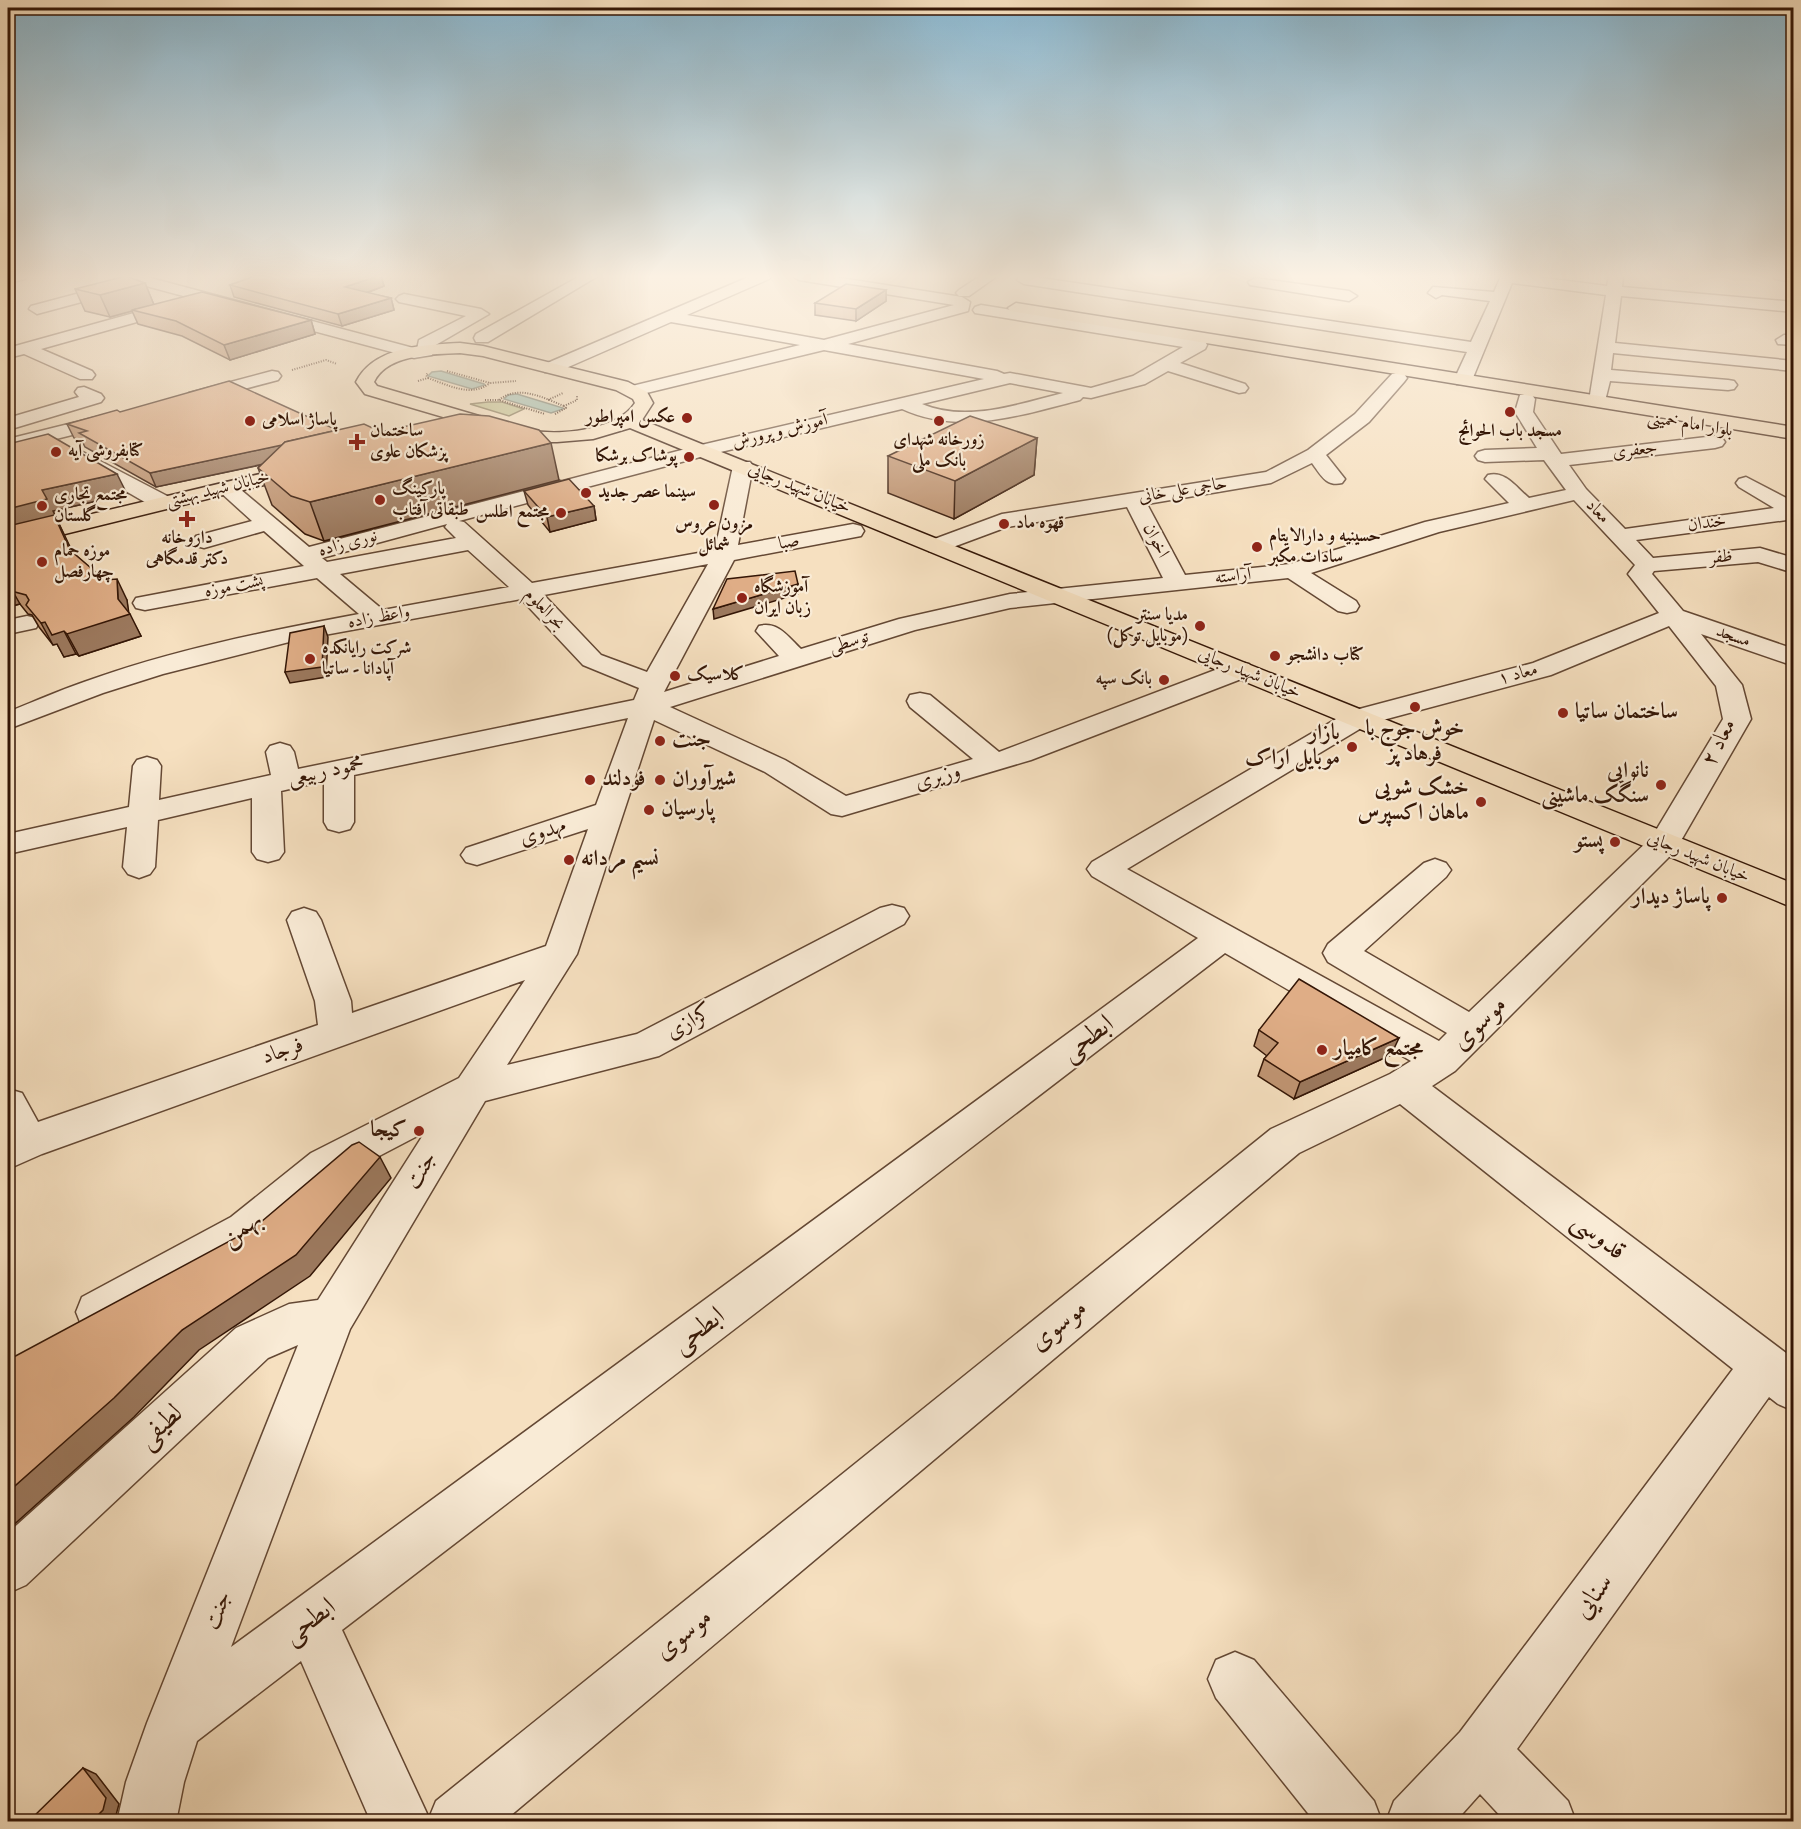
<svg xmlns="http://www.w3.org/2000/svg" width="1801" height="1829" font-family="'Sorts Mill Goudy',Amiri,serif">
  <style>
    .green { fill: #c2c18e; stroke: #7b6c4a; stroke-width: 1.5 }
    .water { fill: #9dbdaf; stroke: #737a6b; stroke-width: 1.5 }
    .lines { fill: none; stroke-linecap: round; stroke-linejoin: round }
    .minor-casing { stroke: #644834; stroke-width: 3 }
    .major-casing { stroke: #341606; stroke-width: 3 }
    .path { stroke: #341606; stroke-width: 2; stroke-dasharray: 1 1.5; stroke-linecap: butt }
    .minor { fill: #f9ebd6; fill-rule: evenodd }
    .major { fill: #f6e0c0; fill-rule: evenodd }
    .wall { fill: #c09573; stroke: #341606; stroke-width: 1.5 }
    .shaded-wall { fill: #9c795e; stroke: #341606; stroke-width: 1.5 }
    .building { fill: #dfad86; stroke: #341606; stroke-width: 1.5 }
    .poi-dot { fill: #8f2418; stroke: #f9ebd6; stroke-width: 2 }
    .labels { text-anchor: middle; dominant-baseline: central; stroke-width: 4.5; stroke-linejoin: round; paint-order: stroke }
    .far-poi-label { font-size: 18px; font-weight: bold; fill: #341606; stroke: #f9ebd6; text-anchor: start }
    .far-street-label { font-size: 18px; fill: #341606; stroke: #f9ebd6 }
    .poi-label { font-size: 22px; font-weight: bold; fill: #341606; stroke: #f9ebd6; text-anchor: start }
    .street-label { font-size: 22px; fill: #341606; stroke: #f9ebd6 }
    .near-street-label { font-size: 27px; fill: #341606; stroke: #f9ebd6 }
  </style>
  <rect width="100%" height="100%" fill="#f6e0c0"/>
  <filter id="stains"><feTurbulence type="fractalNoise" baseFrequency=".00333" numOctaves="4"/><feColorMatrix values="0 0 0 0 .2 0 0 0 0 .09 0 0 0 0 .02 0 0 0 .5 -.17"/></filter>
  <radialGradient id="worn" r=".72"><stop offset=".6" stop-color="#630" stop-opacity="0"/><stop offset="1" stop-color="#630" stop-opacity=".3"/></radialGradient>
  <polygon class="green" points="488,402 502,402 524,409 509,416 470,404"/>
  <g class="water">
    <polygon points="441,371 484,384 485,385 472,389 428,376 432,372"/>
    <polygon points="517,394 563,408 563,409 551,413 504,399 508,395"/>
  </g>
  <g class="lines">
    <g class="minor-casing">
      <g id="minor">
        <polygon points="8,276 27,276 25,279 8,283"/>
        <polygon points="118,276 143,276 417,349 419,340 466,316 399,302 396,299 399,296 404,294 481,309 489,314 434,346 432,355 414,358 120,279"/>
        <polygon points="580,276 598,276 488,342 476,342 474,338 476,334"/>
        <path d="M751,276H771L769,279L687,315L824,340L954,305L799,280L792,276H828L962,297L970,302L968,311L848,344L997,371L1004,374L1010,373L1091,388L1133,376L1183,347L975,313L973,310L975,307L981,305L1205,341L1207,345L1205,349L1180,363L1245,384L1248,388L1245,392L1239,393L1168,371L1145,384L1091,398L1083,397L1080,400C1021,415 961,436 902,409L708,455L459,521L464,522L532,583L715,550L733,466L736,462H750L753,466L738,545L853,524L861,526L864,531L861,536L734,560L664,692L779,656L756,631L759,626C778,621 788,637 801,649L899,619L1010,594L1163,578L1127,507L1007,527L937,553L929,551L926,546L929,541L1002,514L1266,472L1308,450L1355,414L1392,374H1404L1407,378L1404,382L1369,422L1326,455L1345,479L1342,483C1326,487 1321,475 1312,463L1271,483L1147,504L1185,575L1290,564L1425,522L1509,503L1485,479L1488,475C1505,470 1517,488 1529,498L1566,490L1544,460L1485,462L1478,460L1475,456L1478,452L1485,450L1537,448L1515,412L1520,395H1532L1535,399L1533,412L1561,454L1715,436L1722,438L1725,442L1722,446L1715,448L1569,465L1586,489L1625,529L1774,508L1739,487L1736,483L1739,479L1746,477L1794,502V519L1636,540L1653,558L1760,548L1794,558V573L1758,562L1654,571L1652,574L1683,611L1794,649V666L1701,634L1742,685L1751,719L1675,851L1455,1071L1432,1086L1794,1359V1411L1778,1404L1769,1397L1517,1749L1568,1801L1576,1822H1506L1480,1794L1455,1822H1386L1394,1801L1460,1732L1733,1369L1400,1104L1299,1153L503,1822H371L301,1661L197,1741L184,1782L176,1822H117L126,1782L147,1723L298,1345L268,1358L26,1585L8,1593V1533L236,1328L289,1304L318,1300L425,1132L339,1177L261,1243L114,1327L98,1333L82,1327L76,1312L82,1297L231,1217L311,1153L459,1078L525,980L42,1154L8,1169V1089L22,1093L38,1122L318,1025L315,1001L287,920L292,912L304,908L316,912L321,920L351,1001L352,1013L546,946L588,829L477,865L466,862L461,855L466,848L596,805L628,718L354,775V822L350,829L339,832L328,829L324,822V781L281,791L284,852L279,859L268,862L257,859L252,852V798L158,820L155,867L150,874L139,878L128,874L123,867L127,827L8,854V834L129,807L133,766L137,760L147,757L157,760L161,766L159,800L271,775L266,752L270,746L280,743L290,746L294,752L298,769L634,700L639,688L583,665L521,599L297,640L163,674L103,693L8,729V712C33,702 58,691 84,682C172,650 267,631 359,614L317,578L145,610L136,608L133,603L136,598L304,566L264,531L204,548L196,546L193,541L196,536L252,521L220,492L217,488L220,484L227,482L234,484L309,547L697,446L984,379L824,350L634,396L628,395L625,391L628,387L800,345L671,322L557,372H545L542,368L545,364ZM1010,383L1063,393C1019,404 966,423 922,404ZM1574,500L1635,565L1628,574L1659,613L1533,663L1348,712L1092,862L1087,869L1092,876L1198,938L231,1647L350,1329L485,1101L659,1056L904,924L909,916L904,908L892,905L880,908L637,1034L507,1065L577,954L654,720L765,772L831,814L842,816L1031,760L1249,676L1253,670L1249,664L1240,662L1231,664L999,752L930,695L920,693L910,695L907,701L910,707L973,759L846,796L785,760L670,707L915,630L1010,608L1288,578L1338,611L1347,613L1356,611L1359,606L1356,601L1311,573L1439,532ZM447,524L445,527L456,538L327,562L322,558ZM468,550L509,587L383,610L340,574ZM708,564L647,672L601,655L544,595ZM1669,626L1716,686L1723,719L1652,837L1469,1012L1364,951L1446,877L1451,870L1446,863L1435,859L1424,863L1328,944L1323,953L1328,962L1447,1033L1439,1041L1127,869L1368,724L1551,675ZM1225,953L1411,1061L1390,1074L1271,1129L436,1801L429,1818L342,1630Z"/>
        <polygon points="980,276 997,276 969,296 959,296 956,293 959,290"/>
        <polygon points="1028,276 1471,342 1490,301 1442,295 1436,298 1428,293 1433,287 1494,292 1501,276 1529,276 1607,286 1609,276 1623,276 1622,287 1794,302 1794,312 1621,296 1615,343 1794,361 1794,371 1613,353 1611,370 1728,380 1734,381 1737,385 1734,389 1728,390 1610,381 1604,405 1592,405 1589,401 1606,295 1512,283 1472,380 1469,384 1457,384 1454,380 1467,352 1024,284 1017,280 1019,277"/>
        <polygon points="1773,276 1794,276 1794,282 1775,279"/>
        <polygon points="1255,278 1349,291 1357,296 1349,301 1250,285 1248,282"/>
        <polygon points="121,282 126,284 129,287 126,290 37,314 29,309 31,306"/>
        <polygon points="177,301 183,303 185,306 183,309 41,349 92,371 95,375 92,379 80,379 24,354 8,358 8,348"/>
        <polygon points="1784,335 1794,335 1794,345 1778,344 1776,340"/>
        <polygon points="272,371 278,372 281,376 278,380 195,402 189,401 186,397 189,393"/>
        <polygon points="84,387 101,394 104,398 101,402 8,430 8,418 79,397 75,392 78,388"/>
        <polygon points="113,413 120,415 122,419 120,423 8,451 8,439"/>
        <polygon points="81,451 171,498 174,503 171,508 163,509 155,508 74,461 71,457 74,453"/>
        <polygon points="27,616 36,618 39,623 36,628 8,634 8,620"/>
        <polygon points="1235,1652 1254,1660 1374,1801 1382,1822 1315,1822 1216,1698 1208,1679 1216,1660"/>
      </g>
    </g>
    <g class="major-casing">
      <g id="major">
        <polygon points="1016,303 1794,427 1794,439 1010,311 1008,308"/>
        <path d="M460,343L483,346L628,382L647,392L653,403L642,420L1794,884V908L630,428L593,439L557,442H528L365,394L356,382C374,346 424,345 460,343ZM460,353L483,356L616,390L633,399L635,403C617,431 558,436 528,430C512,427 495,420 479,416C445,406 411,396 377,386L374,382C387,354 433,354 460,353Z"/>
        <polygon points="306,463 313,465 316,469 313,473 8,548 8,534"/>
      </g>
    </g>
    <g class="path">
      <polyline points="292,370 326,360 337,364"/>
      <polyline points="447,371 490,383 516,381"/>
      <path d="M428,378C448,385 471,398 490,383"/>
      <polyline points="418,381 428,378 426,375 428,373"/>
      <polyline points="485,400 499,400 545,414"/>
      <path d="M499,400C518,384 544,398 564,406"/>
      <polyline points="548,400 563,393"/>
      <polyline points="555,414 566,408 564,406 577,400 577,395"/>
    </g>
    <use href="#minor" class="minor"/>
    <use href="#major" class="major"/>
  </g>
  <g class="wall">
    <polygon points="255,276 381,276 384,286 367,293 391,298 394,310 342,326 234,297 230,285"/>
    <polygon points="145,283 154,305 311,320 315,334 230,360 182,336 138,324 132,311 110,317 85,311 75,289"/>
    <polygon points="886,290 886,301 856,321 815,315 815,303"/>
    <polygon points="120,412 337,430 381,432 559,480 324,541 305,534 272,505 258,468 261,465 156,487 85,447 82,441 74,438 67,424"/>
    <polygon points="1037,438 1034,475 954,519 888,493 888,456"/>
    <polygon points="8,444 127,494 53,511 72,552 127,600 128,612 141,636 79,656 76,654 64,657 57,644 53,645 39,627 32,615 28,614 20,604 8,607"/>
    <polygon points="524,491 594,506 596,520 550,532 528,505"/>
    <polygon points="1259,1030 1391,1055 1294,1099 1258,1076 1264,1059 1267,1056 1254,1046"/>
  </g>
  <g class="shaded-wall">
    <polygon points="378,276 381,276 384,286 349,299 345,287"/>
    <polygon points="145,283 154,305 132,310 132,311 110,317 100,295"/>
    <polygon points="886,290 886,301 856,321 856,309"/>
    <polygon points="391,298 394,310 342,326 338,314"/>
    <polygon points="311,320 315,334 230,360 224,345"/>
    <polygon points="323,436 320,452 156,487 150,473"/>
    <polygon points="1037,438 1034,475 954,519 955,481"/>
    <polygon points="551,443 559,480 324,541 310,502"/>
    <polygon points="117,474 127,494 53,511 82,572 8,532 8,509 42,490"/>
    <polygon points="594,506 596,520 550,532 547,517"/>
    <polygon points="117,579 127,600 129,614 130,614 141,636 79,656 67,634 118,599"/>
    <polygon points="8,583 20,604 8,607"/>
    <polygon points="798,584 798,594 714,619 713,609"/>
    <polygon points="45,622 64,631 76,654 64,657 57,644 53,645 41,623"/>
    <polygon points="324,626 328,637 326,677 290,683 285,672"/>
    <polygon points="1399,1038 1391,1055 1294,1099 1300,1082"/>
    <polygon points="380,1157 391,1178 310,1276 199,1350 134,1417 8,1530 8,1492 182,1330"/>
    <polygon points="83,1768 96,1774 119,1804 116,1815 110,1821 92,1821"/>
  </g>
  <g class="building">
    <polygon points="126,276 145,283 100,295 75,289"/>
    <polygon points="255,276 378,276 345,287 391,298 338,314 230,285"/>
    <polygon points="846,284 886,290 856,309 815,303"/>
    <polygon points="202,292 311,320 224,345 176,321 132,310"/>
    <polygon points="229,381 337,430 285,442 282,445 150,473 79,433 87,431 67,424 117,410 120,412"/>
    <polygon points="460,414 489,416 539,430 551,443 310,502 291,496 258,468 285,442 364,424 381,432"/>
    <polygon points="970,416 1037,438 955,481 888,456"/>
    <polygon points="48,434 117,474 42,490 47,499 8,509 8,469 12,468 8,466 8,444"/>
    <polygon points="569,479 594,506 547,517 524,491"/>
    <polygon points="54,515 70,550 105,580 117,579 118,599 130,614 67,634 64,631 52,635 45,622 41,623 26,605 29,600 26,595 15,592 8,582 8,526"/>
    <polygon points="795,571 798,584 713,609 727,579"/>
    <polygon points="324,626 322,667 285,672 290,633"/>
    <polygon points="1299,979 1399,1038 1300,1082 1264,1059 1278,1043 1259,1030"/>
    <polygon points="359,1142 380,1157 296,1255 182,1330 114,1398 8,1492 8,1360 254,1228 352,1145"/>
    <polygon points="83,1768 106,1798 103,1810 92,1821 29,1821"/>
  </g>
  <linearGradient id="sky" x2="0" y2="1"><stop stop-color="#8ab8d1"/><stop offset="0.52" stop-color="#fbf1e3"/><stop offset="1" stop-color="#fbf1e3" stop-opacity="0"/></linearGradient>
  <rect width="1801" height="532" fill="url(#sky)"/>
  <g class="poi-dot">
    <circle cx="1510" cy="412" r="6"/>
    <circle cx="687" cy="418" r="6"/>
    <circle cx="250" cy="421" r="6"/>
    <circle cx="939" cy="421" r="6"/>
    <path d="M354 433h6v6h6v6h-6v6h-6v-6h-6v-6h6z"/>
    <circle cx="56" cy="452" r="6"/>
    <circle cx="689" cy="457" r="6"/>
    <circle cx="586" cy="493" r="6"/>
    <circle cx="380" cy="500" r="6"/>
    <circle cx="714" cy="505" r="6"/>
    <circle cx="42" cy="506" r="6"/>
    <circle cx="561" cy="513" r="6"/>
    <path d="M184 510h6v6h6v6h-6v6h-6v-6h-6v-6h6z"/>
    <circle cx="1004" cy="524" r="6"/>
    <circle cx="1257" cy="547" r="6"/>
    <circle cx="42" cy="562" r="6"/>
    <circle cx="742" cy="598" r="6"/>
    <circle cx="1200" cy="626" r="6"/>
    <circle cx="1275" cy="656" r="6"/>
    <circle cx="310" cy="659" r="6"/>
    <circle cx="675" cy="676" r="6"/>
    <circle cx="1164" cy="680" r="6"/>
    <circle cx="1415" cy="707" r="6"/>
    <circle cx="1563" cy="713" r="6"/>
    <circle cx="660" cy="741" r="6"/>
    <circle cx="1352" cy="747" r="6"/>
    <circle cx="590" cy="780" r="6"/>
    <circle cx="660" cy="780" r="6"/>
    <circle cx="1661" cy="785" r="6"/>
    <circle cx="1481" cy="802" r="6"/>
    <circle cx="649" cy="810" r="6"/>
    <circle cx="1615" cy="842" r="6"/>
    <circle cx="569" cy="860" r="6"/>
    <circle cx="1722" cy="898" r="6"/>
    <circle cx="1322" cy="1050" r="6"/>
    <circle cx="419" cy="1131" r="6"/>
  </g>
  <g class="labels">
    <g class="far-poi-label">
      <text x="675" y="418" text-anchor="end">عکس امپراطور</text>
      <text x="262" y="421">پاساژ اسلامی</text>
      <text x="370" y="432">ساختمان<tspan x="370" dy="21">پزشکان علوی</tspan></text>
      <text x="1510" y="432" text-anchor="middle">مسجد باب الحوائج</text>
      <text x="939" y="441" text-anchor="middle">زورخانه شهدای<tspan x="939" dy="21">بانک ملی</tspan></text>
      <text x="68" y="452">کتابفروشی آیه</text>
      <text x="677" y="457" text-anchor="end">پوشاک برشکا</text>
      <text x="392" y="490">پارکینگ<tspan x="392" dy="21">طبقاتی آفتاب</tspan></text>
      <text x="598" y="493">سینما عصر جدید</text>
      <text x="54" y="496">مجتمع تجاری<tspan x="54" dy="21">گلستان</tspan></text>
      <text x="549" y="513" text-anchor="end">مجتمع اطلس</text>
      <text x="1016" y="524">قهوه ماد</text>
      <text x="714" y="525" text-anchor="middle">مزون عروس<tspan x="714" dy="21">شمائل</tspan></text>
      <text x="1269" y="537">حسینیه و دارالایتام<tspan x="1269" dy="21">سادات مکبر</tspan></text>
      <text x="187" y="539" text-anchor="middle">داروخانه<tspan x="187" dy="21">دکتر قدمگاهی</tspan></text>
      <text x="54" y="552">موزه حمام<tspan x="54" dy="21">چهارفصل</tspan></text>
      <text x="754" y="588">آموزشگاه<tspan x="754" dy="21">زبان ایران</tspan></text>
      <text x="1188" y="616" text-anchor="end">مدیا سنتر<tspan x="1188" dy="21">(موبایل توکل)</tspan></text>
      <text x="322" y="649">شرکت رایانکده<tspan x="322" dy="21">آپادانا - ساتیا</tspan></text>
      <text x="1287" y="656">کتاب دانشجو</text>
      <text x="687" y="676">کلاسیک</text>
      <text x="1152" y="680" text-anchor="end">بانک سپه</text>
    </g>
    <g class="far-street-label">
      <text transform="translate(1690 425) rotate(9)">بلوار امام خمینی</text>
      <text transform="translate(780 432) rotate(-14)">آموزش و پرورش</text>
      <text transform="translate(1635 451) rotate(-7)">جعفری</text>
      <text transform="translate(799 489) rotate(22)">خیابان شهید رجایی</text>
      <text transform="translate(218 490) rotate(-14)">خیابان شهید بهشتی</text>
      <text transform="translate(1183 491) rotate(-9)">حاجی علی خانی</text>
      <text transform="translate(1597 512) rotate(46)">معاد</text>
      <text transform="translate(1707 524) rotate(-8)">خندان</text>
      <text transform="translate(1155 541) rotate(62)">اخوان</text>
      <text transform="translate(789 543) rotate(-11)">صبا</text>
      <text transform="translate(348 544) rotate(-15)">نوری زاده</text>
      <text transform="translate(1721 558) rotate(-5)">ظفر</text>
      <text transform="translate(1233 577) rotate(-6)">آراسته</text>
      <text transform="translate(234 587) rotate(-11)">پشت موزه</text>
      <text transform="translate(544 610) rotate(46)">بحرالعلوم</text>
      <text transform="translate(379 618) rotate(-10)">واعظ زاده</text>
      <text transform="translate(1733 637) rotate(19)">مسجد</text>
      <text transform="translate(849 643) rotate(-17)">توسطی</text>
      <text transform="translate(1249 674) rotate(22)">خیابان شهید رجایی</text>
      <text transform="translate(1518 675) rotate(-15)">معاد ۱</text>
      <text transform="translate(1698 858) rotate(22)">خیابان شهید رجایی</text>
    </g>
    <g class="poi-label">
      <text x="1575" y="713">ساختمان ساتیا</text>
      <text x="1415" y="730" text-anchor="middle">خوش جوج با<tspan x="1415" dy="25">فرهاد پز</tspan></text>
      <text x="1340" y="734" text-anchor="end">بازار<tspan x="1340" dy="25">موبایل اراک</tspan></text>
      <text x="672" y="741">جنت</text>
      <text x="1649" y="772" text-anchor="end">نانوایی<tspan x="1649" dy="25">سنگک ماشینی</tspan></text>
      <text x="602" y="780">فودلند</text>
      <text x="672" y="780">شیرآوران</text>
      <text x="1469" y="789" text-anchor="end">خشک شویی<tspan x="1469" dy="25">ماهان اکسپرس</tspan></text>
      <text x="661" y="810">پارسیان</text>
      <text x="1603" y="842" text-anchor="end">پستو</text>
      <text x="581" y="860">نسیم مردانه</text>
      <text x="1710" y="898" text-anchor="end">پاساژ دیدار</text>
      <text x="1334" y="1050">مجتمع کامیار</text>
      <text x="407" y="1131" text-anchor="end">کیجا</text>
    </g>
    <g class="street-label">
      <text transform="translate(1720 743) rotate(-63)">معاد ۲</text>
      <text transform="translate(326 772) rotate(-12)">محمود ربیعی</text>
      <text transform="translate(938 778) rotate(-16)">وزیری</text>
      <text transform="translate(543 833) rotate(-18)">مهدوی</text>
      <text transform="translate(690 1023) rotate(-28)">کزازی</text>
      <text transform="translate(283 1052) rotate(-19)">فرجاد</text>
      <text transform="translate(422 1171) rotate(-59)">جنت</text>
      <text transform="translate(219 1611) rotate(-69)">جنت</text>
    </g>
    <g class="near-street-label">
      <text transform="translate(1480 1024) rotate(-44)">موسوی</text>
      <text transform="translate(1088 1039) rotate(-37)">ابطحی</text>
      <text transform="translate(242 1229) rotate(-34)">بهمن</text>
      <text transform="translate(1598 1237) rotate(38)">قدوسی</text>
      <text transform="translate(1059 1326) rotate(-39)">موسوی</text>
      <text transform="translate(699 1331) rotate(-37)">ابطحی</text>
      <text transform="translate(161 1427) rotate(-42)">لطیفی</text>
      <text transform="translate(1594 1597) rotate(-54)">سنایی</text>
      <text transform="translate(310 1622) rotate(-37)">ابطحی</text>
      <text transform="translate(684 1635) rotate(-39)">موسوی</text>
    </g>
  </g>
  <rect width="1801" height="1829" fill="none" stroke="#f6e0c0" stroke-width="30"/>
  <rect x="9" y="9" width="1783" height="1811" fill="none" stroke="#341606" stroke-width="3"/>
  <rect x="15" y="15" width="1771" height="1799" fill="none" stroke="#341606" stroke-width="1.5"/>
  <rect width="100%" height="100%" filter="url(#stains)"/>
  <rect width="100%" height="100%" fill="url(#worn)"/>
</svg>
